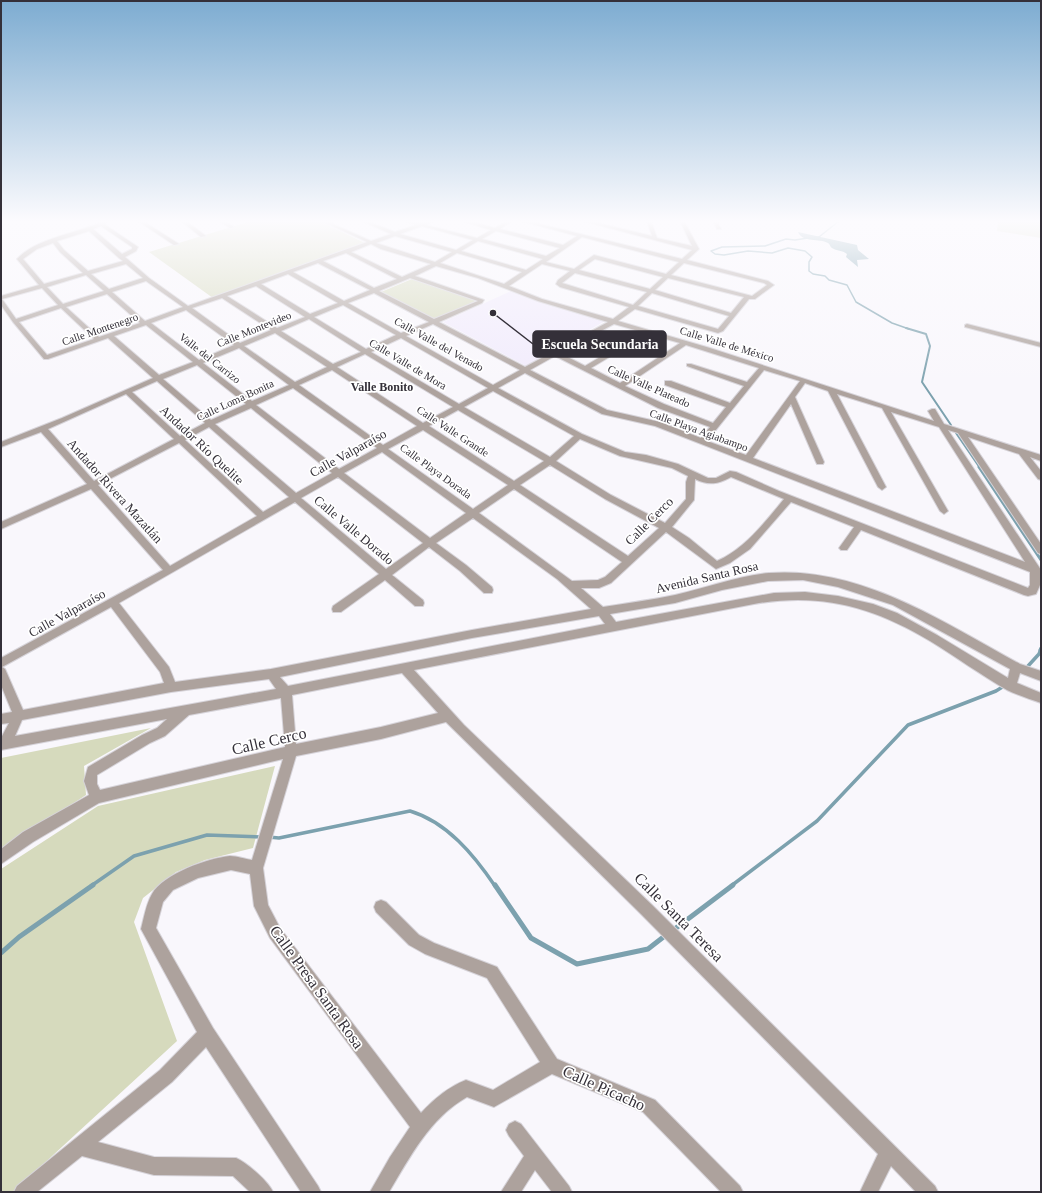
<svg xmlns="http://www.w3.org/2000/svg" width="1042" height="1193" font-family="Georgia,serif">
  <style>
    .education { fill: #f1ebfc }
    .green { fill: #d6dabd }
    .water { fill: #7ca1ae }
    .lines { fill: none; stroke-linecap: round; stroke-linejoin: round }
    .stream-far4 { stroke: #7ca1ae; stroke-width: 1.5 }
    .stream-far3 { stroke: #7ca1ae; stroke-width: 2 }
    .stream-far2 { stroke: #7ca1ae; stroke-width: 3 }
    .stream-far1 { stroke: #7ca1ae; stroke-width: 3.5 }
    .stream { stroke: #7ca1ae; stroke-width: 5 }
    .street-casing { stroke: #d6d3d9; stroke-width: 2 }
    .street { fill: #ada29d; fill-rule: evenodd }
    .labels { text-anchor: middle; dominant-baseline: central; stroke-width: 3.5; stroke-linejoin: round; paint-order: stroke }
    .far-street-label { font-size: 11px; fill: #343039; stroke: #fff }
    .far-neighbourhood-label { font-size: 12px; font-weight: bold; fill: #343039; stroke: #fff }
    .street-label { font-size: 13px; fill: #343039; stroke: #fff }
    .near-street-label { font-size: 16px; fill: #343039; stroke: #fff }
    .leader { fill: none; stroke: #343039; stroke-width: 1.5 }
    .callout-dot { fill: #343039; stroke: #fff; stroke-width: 1.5 }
    .callout { fill: #343039; stroke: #343039; stroke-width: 1.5 }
    .callout-label { font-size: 14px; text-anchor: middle; font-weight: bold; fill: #fff }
  </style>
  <rect width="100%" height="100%" fill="#f9f7fc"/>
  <polygon class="education" points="511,291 543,303 605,321 526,366 443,322"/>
  <g class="green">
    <polygon points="251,221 319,221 365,243 213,298 149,252"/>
    <polygon points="998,221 1041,221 1041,238 997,231"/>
    <polygon points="412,279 478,300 433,320 381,292"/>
    <polygon points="151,728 84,766 86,795 1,851 1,758"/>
    <polygon points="275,766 253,848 205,860 176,872 143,898 134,922 177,1041 13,1192 1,1192 1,869 98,806"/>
  </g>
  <path class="water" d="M798,232L857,245L858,250L869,259L857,260L858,267L846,257L847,254C842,250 837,251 832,248C830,247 830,244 828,243C819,238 803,243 798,232Z"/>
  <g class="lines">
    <g class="stream-far4">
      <polyline points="816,237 819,237 839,221"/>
      <polyline points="808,238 795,240 786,239 765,246 722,247 711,251 715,254 724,255 748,251 772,253 788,248 805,251 812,257 809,262 809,271 813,274 825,276 829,280 847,285 856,302 892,323 909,329"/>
    </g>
    <g class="stream-far3">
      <polyline points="906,328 926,334 930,346 922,382 951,425"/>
      <polyline points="956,433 980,468"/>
    </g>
    <g class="stream-far2">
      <polyline points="979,467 1041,560"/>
      <polyline points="1040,650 1041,648"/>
    </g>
    <g class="stream-far1">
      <polyline points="1028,666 1039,654 1041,649"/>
      <path d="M268,837L279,838L410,811C447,822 474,855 495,886"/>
      <polyline points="91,886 134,856 207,835 263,837"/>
      <polyline points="731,886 817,821 908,725 996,691 1004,686"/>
    </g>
    <g class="stream">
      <polyline points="495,885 531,938 577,964 648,949 666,935"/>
      <polyline points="672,931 733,885"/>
      <polyline points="1,953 19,937 93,885"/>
    </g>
    <g class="street-casing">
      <g id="street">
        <path d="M104,221H109L104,224L138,247L136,251L125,257L149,278L188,306L367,242L321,221H326L371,241L391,234L362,221H367L395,232L416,225L405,221L421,223L434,221L426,225L477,238L491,230L462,221H469L495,228L507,221H512L500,229L563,245L577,236L521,221H528L682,259L692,250L583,221H590L652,236L647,221H651L657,238L692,246L680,221H684L699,249L687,260L768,281L774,285L755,299H749L723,331L718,333L635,309L618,321L710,348L934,421L928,411L932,409H935L944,424L1041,455V461L1030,457L1041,471V480L1038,479L1019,454L968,437L1041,544V554L1038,553L958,433L948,430L1041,570L1040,585L1036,594L1028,596L1024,595L861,530L847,550H841L839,548L854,527L791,502L750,549L730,563L716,569L666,532L611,583L599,588H581L603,607C627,603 651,600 675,595C706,588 737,576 769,573C860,566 943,622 1020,664L1041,671V681L1020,673L1017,683L1041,693V703C1030,699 1017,695 1007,690C981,675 956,657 930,641C874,607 820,592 754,604L414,670L464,725L651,904L935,1186L938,1192H916L891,1166L878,1192H860L878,1154L641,914L446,722L381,739L296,756L263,868L268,905L280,928L421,1113C434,1099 448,1087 466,1080L493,1090L540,1062L487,978L425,954L409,945L376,912L374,907L376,902L381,900L386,902L419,935L434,943L497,967L557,1059L655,1100L740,1186L743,1192H721L643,1112L552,1074L494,1107L467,1097C430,1118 410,1157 389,1192H370L390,1157L410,1127L270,938L254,906L250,874L231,870L198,878L173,890L163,902L156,928L213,1028L318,1186L321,1192H301L206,1047L172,1082L98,1142L154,1157L236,1158C247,1163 268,1181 273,1192H250L233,1176L154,1175L82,1156L37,1192H14L17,1186L160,1070L197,1032L141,929C144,918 146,904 152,894C163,874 208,858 230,856C237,856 245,859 252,860L283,759L99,803L33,842L1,864V849L23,832L89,795L84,781L88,767L142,735L157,728L167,719L1,750V738L9,723L1,724V714L12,712L1,685V658L163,570L91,489L1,529V522L87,484L41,432L1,447V442L62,418L153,378L108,338L48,359H44L13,322L1,305V296L39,285L17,259C36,238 79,233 104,221ZM101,226L132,247V249L122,254L93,229ZM422,226L473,240L456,250L400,234ZM89,231L119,258L123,261L88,271L64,250L57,241ZM496,231L560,248L546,256L482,239ZM395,236L452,252L435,262L376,243ZM582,237L679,262L666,274L594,255L574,269L546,262ZM478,241L543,259L526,270L461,251ZM53,243L60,252L83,273L44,284L23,259L37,249ZM371,244L381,249L431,264L402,277L351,252ZM346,253L397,279L374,288L323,261ZM457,253L522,272L504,284L440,263ZM595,259L663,277L650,289L579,270ZM318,263L370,290L344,301L293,272ZM684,263L764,283L767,285L752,296L671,275ZM126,264L143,278L109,289L91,274ZM542,264L570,271L558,280L556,284L560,287L629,307L613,319L542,299L509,286ZM436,266L478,278L538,301L608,322L525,367L439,322L482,303L484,300L415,276ZM575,273L647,292L633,305L562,283ZM288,274L338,303L310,314L261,284ZM86,275L104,291L63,304L47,287ZM410,278L478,301L434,319L379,291ZM668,278L744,297L731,313L655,290ZM146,281L183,307L145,321L112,292ZM256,286L305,317L277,328L227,296ZM42,288L58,305L16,319L2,299ZM374,293L429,322L401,333L348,303ZM652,293L729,316L718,329L638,306ZM107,294L140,323L99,337L66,307ZM222,298L271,330L240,343L192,308ZM343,305L396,335L366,349L314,317ZM61,308L94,339L47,355L19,322ZM186,310L234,345L199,360L151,323ZM309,319L361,352L333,364L281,331ZM433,324L520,370L493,385L406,336ZM614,324L642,332L585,366L560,353ZM146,325L193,362L159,375L114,336ZM275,333L327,367L295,382L244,346ZM648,334L680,343L620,383L591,368ZM401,338L488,388L459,404L371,352ZM686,345L759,368L747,382L691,364H687V366L744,386L730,403L671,381H665V385L726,407L713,423L664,404L625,386ZM239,348L289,385L252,401L203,363ZM365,354L453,407L423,423L337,367ZM555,356L658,408L710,427L701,438L660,422L607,410L530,370ZM197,365L246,404L211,420L163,379ZM332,370L417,426L383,445L299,385ZM764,370L800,381L746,455L707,441ZM525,373L602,414L655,426L1030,572V585L1028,588L779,491L736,472L730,471L716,478H708L678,464L646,455L625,452L582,434L498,388ZM157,381L205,423L180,436L132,392ZM805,383L828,391L878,487L882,490L886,487L837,394L882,408L940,511L944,514L948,511L891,412L939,427L1025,562L753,458L791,404L816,462L817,464H823L824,462L795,397ZM293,388L377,448L339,469L256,405ZM493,391L574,436L550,457L464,407ZM126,394L174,439L94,481L48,429ZM251,408L332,473L296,493L215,424ZM458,410L544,461L514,481L429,426ZM209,427L289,497L263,512L185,440ZM423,430L508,485L473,509L388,449ZM580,439L620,456L672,468L688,476L686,482V499L665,523L611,495L556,461ZM179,443L257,516L170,566L98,485ZM382,452L466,513L430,538L344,473ZM550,465L605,499L659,528L628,556L520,485ZM338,477L423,543L386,569L301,498ZM731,477L784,499C765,522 745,549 717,561L689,538L672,527L694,500L695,479C709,486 718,484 731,477ZM514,489L622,562L605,577L598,580L572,581L479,513ZM295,502L379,574L333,606L332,609L333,612H341L385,580L415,606H423L424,603L423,600L392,575L429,547L460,571L484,593H492L493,590L492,587L466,565L436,543L473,518L557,579L591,609L472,630L271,669L175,682L169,667L119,603ZM803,580L838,587L893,605L1010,669L1008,678L937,635L897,613L873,604L838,596L805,592L774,593L616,622L610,614L675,603L722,590L768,581ZM111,607L160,672L164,683L23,710L5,669L2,667ZM599,616L605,624L288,686L280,677L472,638ZM402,673L438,713L381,727L296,744L292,695ZM269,679L276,689L15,736L22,720L171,692ZM281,698L285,747L100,790L97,784V775L150,743L165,736L189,715Z"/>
        <polygon points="138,221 143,221 179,244 174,245"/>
        <polygon points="181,221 186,221 206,236 201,237"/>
        <polygon points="219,221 224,221 234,227 230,228"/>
        <polygon points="713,221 717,221 721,229 717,229"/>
        <polygon points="967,324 1041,343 1041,347 965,327 965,325"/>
        <polygon points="515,1121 521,1124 569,1186 572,1192 552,1192 535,1170 521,1192 501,1192 524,1156 509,1136 506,1130 509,1124"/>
      </g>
    </g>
    <use href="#street" class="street"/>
  </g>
  <linearGradient id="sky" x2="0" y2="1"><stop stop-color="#7dacd1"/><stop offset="0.57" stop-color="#fcfbfe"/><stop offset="1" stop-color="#fcfbfe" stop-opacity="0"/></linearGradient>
  <rect width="1042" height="388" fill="url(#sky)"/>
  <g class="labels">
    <g class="far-street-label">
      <text transform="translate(100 329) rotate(-19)">Calle Montenegro</text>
      <text transform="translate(254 329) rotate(-22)">Calle Montevideo</text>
      <text transform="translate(439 344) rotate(29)">Calle Valle del Venado</text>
      <text transform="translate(727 344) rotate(17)">Calle Valle de México</text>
      <text transform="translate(210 358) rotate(38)">Valle del Carrizo</text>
      <text transform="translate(408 364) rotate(31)">Calle Valle de Mora</text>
      <text transform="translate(649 386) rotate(24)">Calle Valle Plateado</text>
      <text transform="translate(235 400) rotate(-25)">Calle Loma Bonita</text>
      <text transform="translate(699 430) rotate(20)">Calle Playa Agiabampo</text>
      <text transform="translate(453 431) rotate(33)">Calle Valle Grande</text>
      <text transform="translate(436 471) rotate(36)">Calle Playa Dorada</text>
    </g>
    <g class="far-neighbourhood-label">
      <text x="382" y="387">Valle Bonito</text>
    </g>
    <g class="street-label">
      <text transform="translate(202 445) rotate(43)">Andador Río Quelite</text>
      <text transform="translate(348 453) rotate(-29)">Calle Valparaíso</text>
      <text transform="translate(115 491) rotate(48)">Andador Rivera Mazatlán</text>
      <text transform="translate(649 521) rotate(-45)">Calle Cerco</text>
      <text transform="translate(354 530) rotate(40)">Calle Valle Dorado</text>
      <text transform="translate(707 577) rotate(-13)">Avenida Santa Rosa</text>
      <text transform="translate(67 613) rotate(-29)">Calle Valparaíso</text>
    </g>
    <g class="near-street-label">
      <text transform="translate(269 741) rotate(-13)">Calle Cerco</text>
      <text transform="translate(679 917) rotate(45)">Calle Santa Teresa</text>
      <text transform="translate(317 987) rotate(54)">Calle Presa Santa Rosa</text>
      <text transform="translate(604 1088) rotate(24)">Calle Picacho</text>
    </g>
  </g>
  <path class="leader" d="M493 313L533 344"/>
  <circle class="callout-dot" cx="493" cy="313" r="4"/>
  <rect class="callout" x="533" y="331" width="133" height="26" rx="4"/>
  <g class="callout-label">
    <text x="600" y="349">Escuela Secundaria</text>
  </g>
  <rect width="1042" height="1193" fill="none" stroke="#343039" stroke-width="4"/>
</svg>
